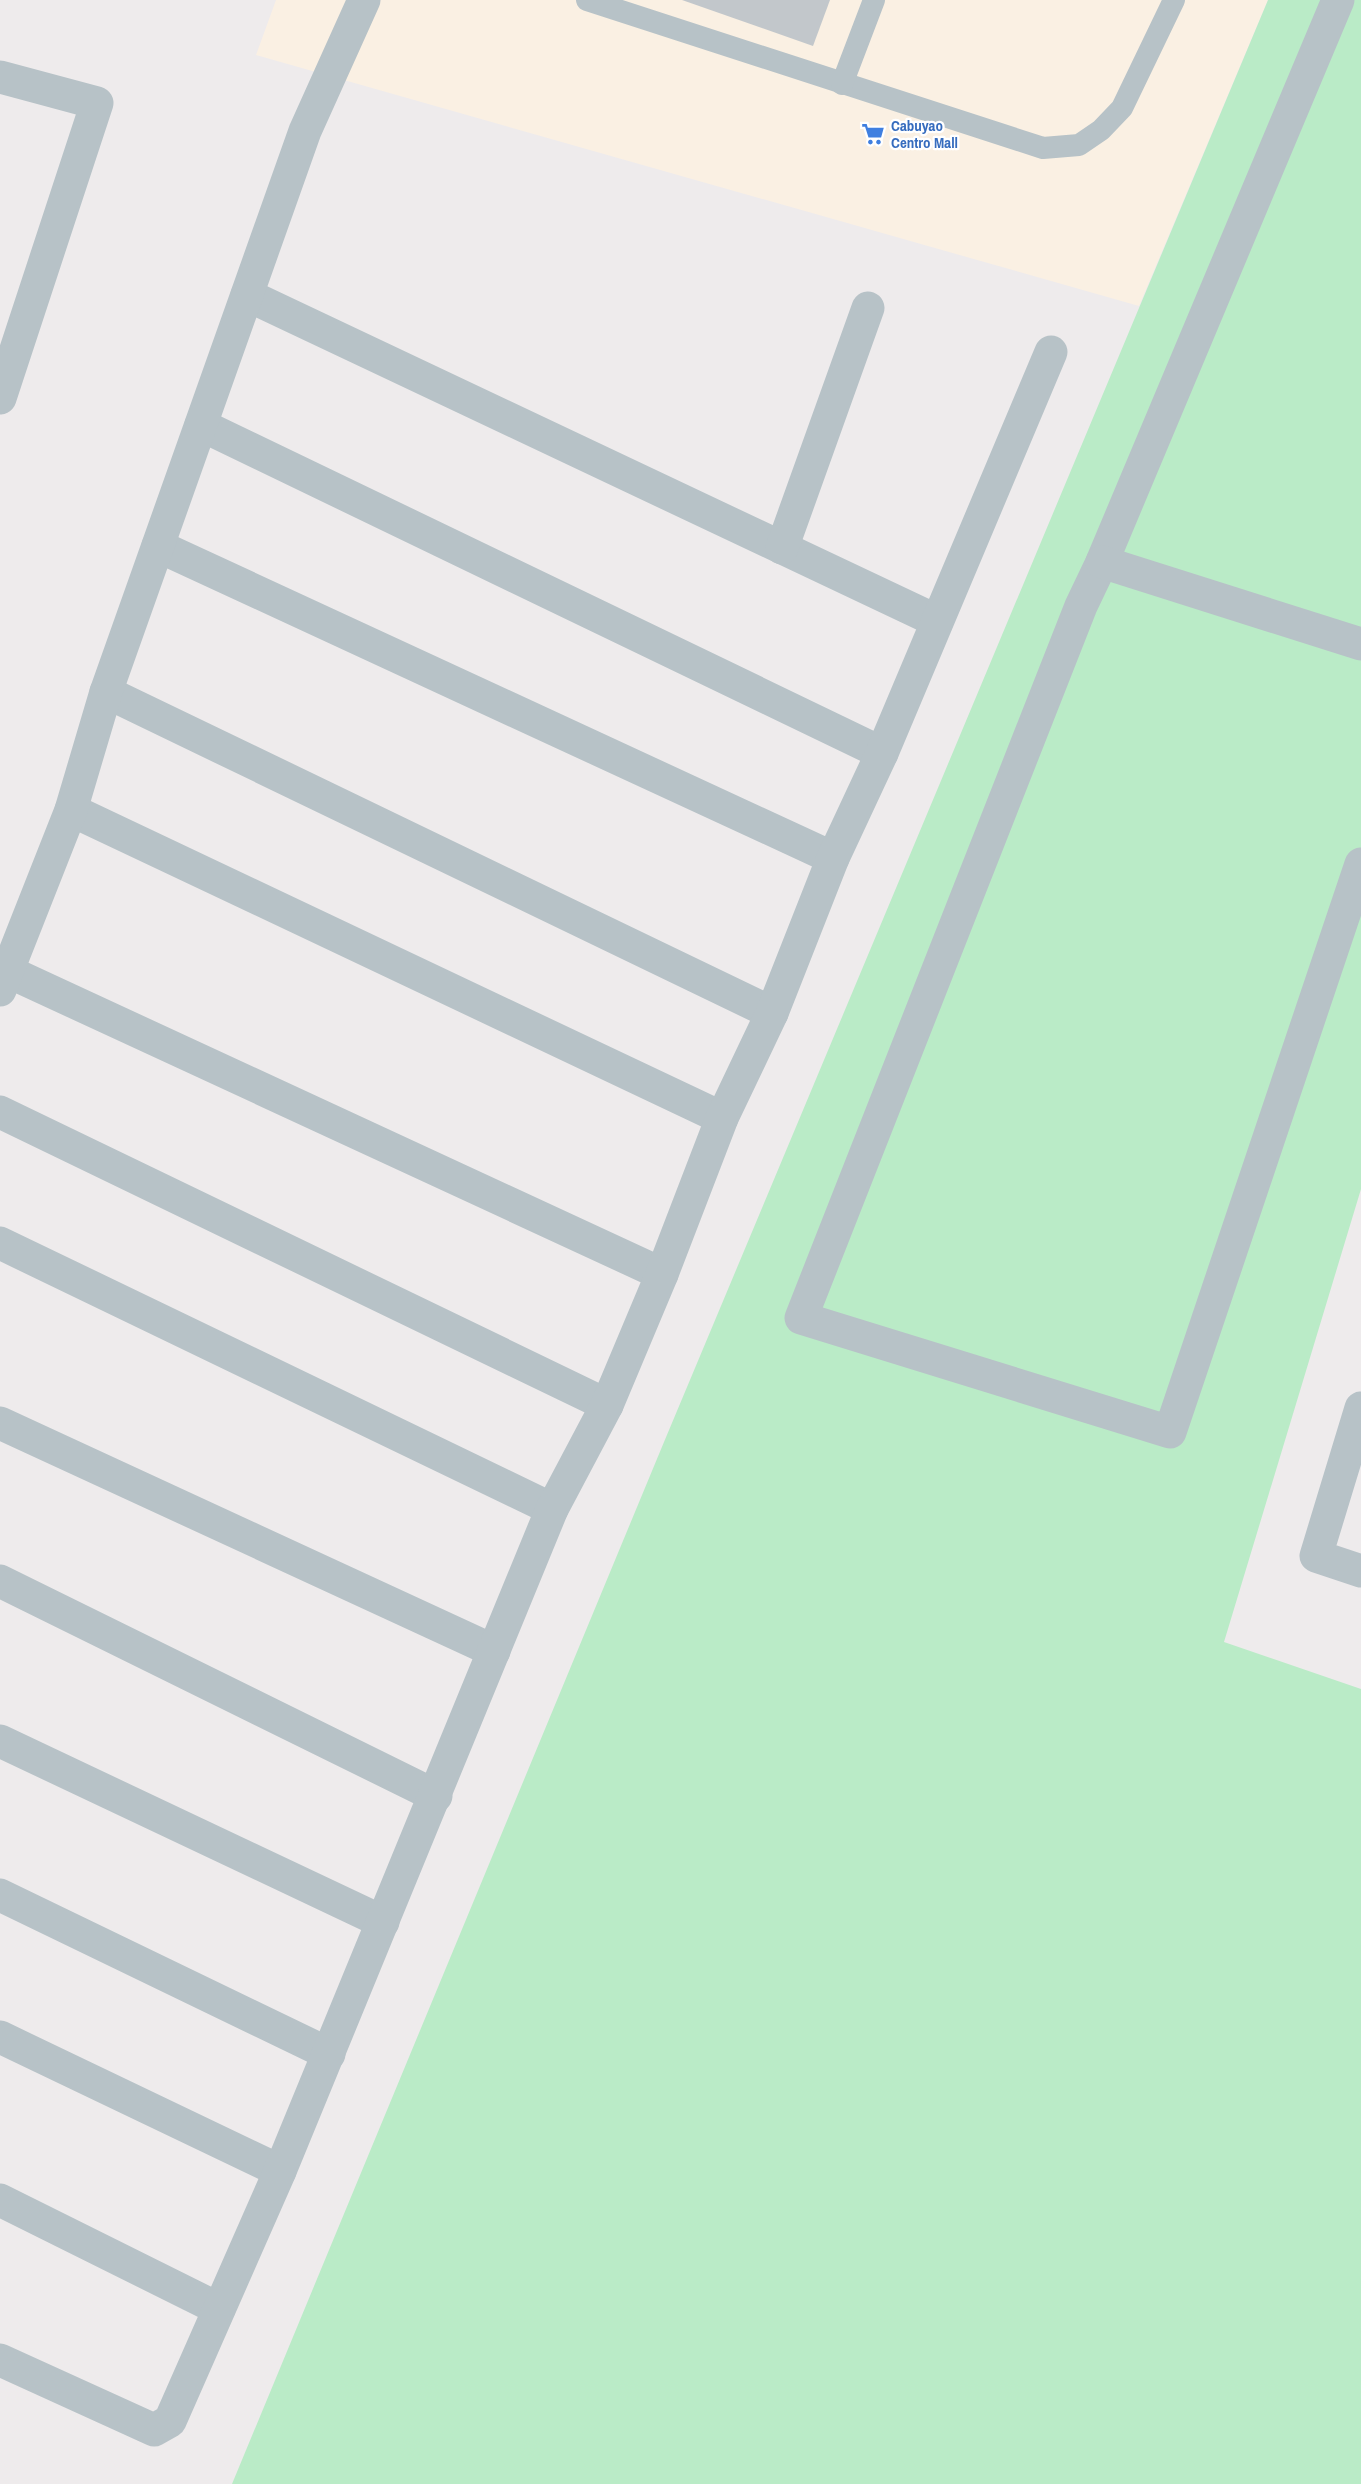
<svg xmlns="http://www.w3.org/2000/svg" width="1361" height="2484" font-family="'Archivo Narrow',sans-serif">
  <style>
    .commercial { fill: #faf0e3 }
    .green { fill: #baebc7 }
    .building { fill: #c2c7cb }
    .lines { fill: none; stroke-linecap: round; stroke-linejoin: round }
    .service { stroke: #b7c2c7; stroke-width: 22 }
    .minor { stroke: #b7c2c7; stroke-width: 33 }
    .labels { text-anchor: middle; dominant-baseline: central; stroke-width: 4.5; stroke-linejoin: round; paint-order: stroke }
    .shop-label { font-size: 15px; font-weight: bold; fill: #366cbe; stroke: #fff; text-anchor: start }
  </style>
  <rect width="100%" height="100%" fill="#eeebec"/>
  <polygon class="commercial" points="276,0 1268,0 1139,306 256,55"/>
  <polygon class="green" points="1268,0 1361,0 1361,1189 1224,1642 1361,1689 1361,2484 232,2484 664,1442"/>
  <polygon class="building" points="682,0 830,0 813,46"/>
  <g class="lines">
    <g class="service">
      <polyline points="587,0 1043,148 1079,145 1101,130 1122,108 1174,0"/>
      <polyline points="842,84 874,0"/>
    </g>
    <g class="minor">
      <polyline points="1338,0 1102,562 1081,606 801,1318 1170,1432 1361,864"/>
      <polyline points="0,77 97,103 0,398"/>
      <polyline points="247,295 937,621"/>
      <polyline points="201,425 882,753"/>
      <polyline points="158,546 833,858"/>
      <polyline points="782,548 868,308"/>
      <polyline points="1102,562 1361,644"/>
      <polyline points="106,692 772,1013"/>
      <polyline points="71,810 722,1118"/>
      <polyline points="7,971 662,1274"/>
      <polyline points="0,990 71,810 106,692 305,131 364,0"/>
      <polyline points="0,1112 607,1405"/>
      <polyline points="0,1243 552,1509"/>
      <polyline points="1361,1408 1316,1556 1361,1571"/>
      <polyline points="0,1423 494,1651"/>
      <polyline points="0,1581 436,1796"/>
      <polyline points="0,1741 383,1922"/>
      <polyline points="0,1895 329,2054"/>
      <polyline points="0,2037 280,2171"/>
      <polyline points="0,2200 219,2309"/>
      <polyline points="0,2360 154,2430 170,2421 280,2171 552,1509 607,1405 662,1274 722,1118 772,1013 833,858 882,753 1051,352"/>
    </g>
  </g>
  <defs>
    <g id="supermarket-bare" transform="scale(1.8)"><path d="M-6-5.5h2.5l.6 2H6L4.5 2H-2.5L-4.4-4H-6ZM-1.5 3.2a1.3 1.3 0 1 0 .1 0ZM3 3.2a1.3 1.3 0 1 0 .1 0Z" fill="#3f7fe0" stroke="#fff" stroke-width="2.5" paint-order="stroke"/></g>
  </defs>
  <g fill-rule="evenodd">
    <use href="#supermarket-bare" x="873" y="134"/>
  </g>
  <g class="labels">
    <g class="shop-label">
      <text x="891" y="125">Cabuyao<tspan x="891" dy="17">Centro Mall</tspan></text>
    </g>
  </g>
</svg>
